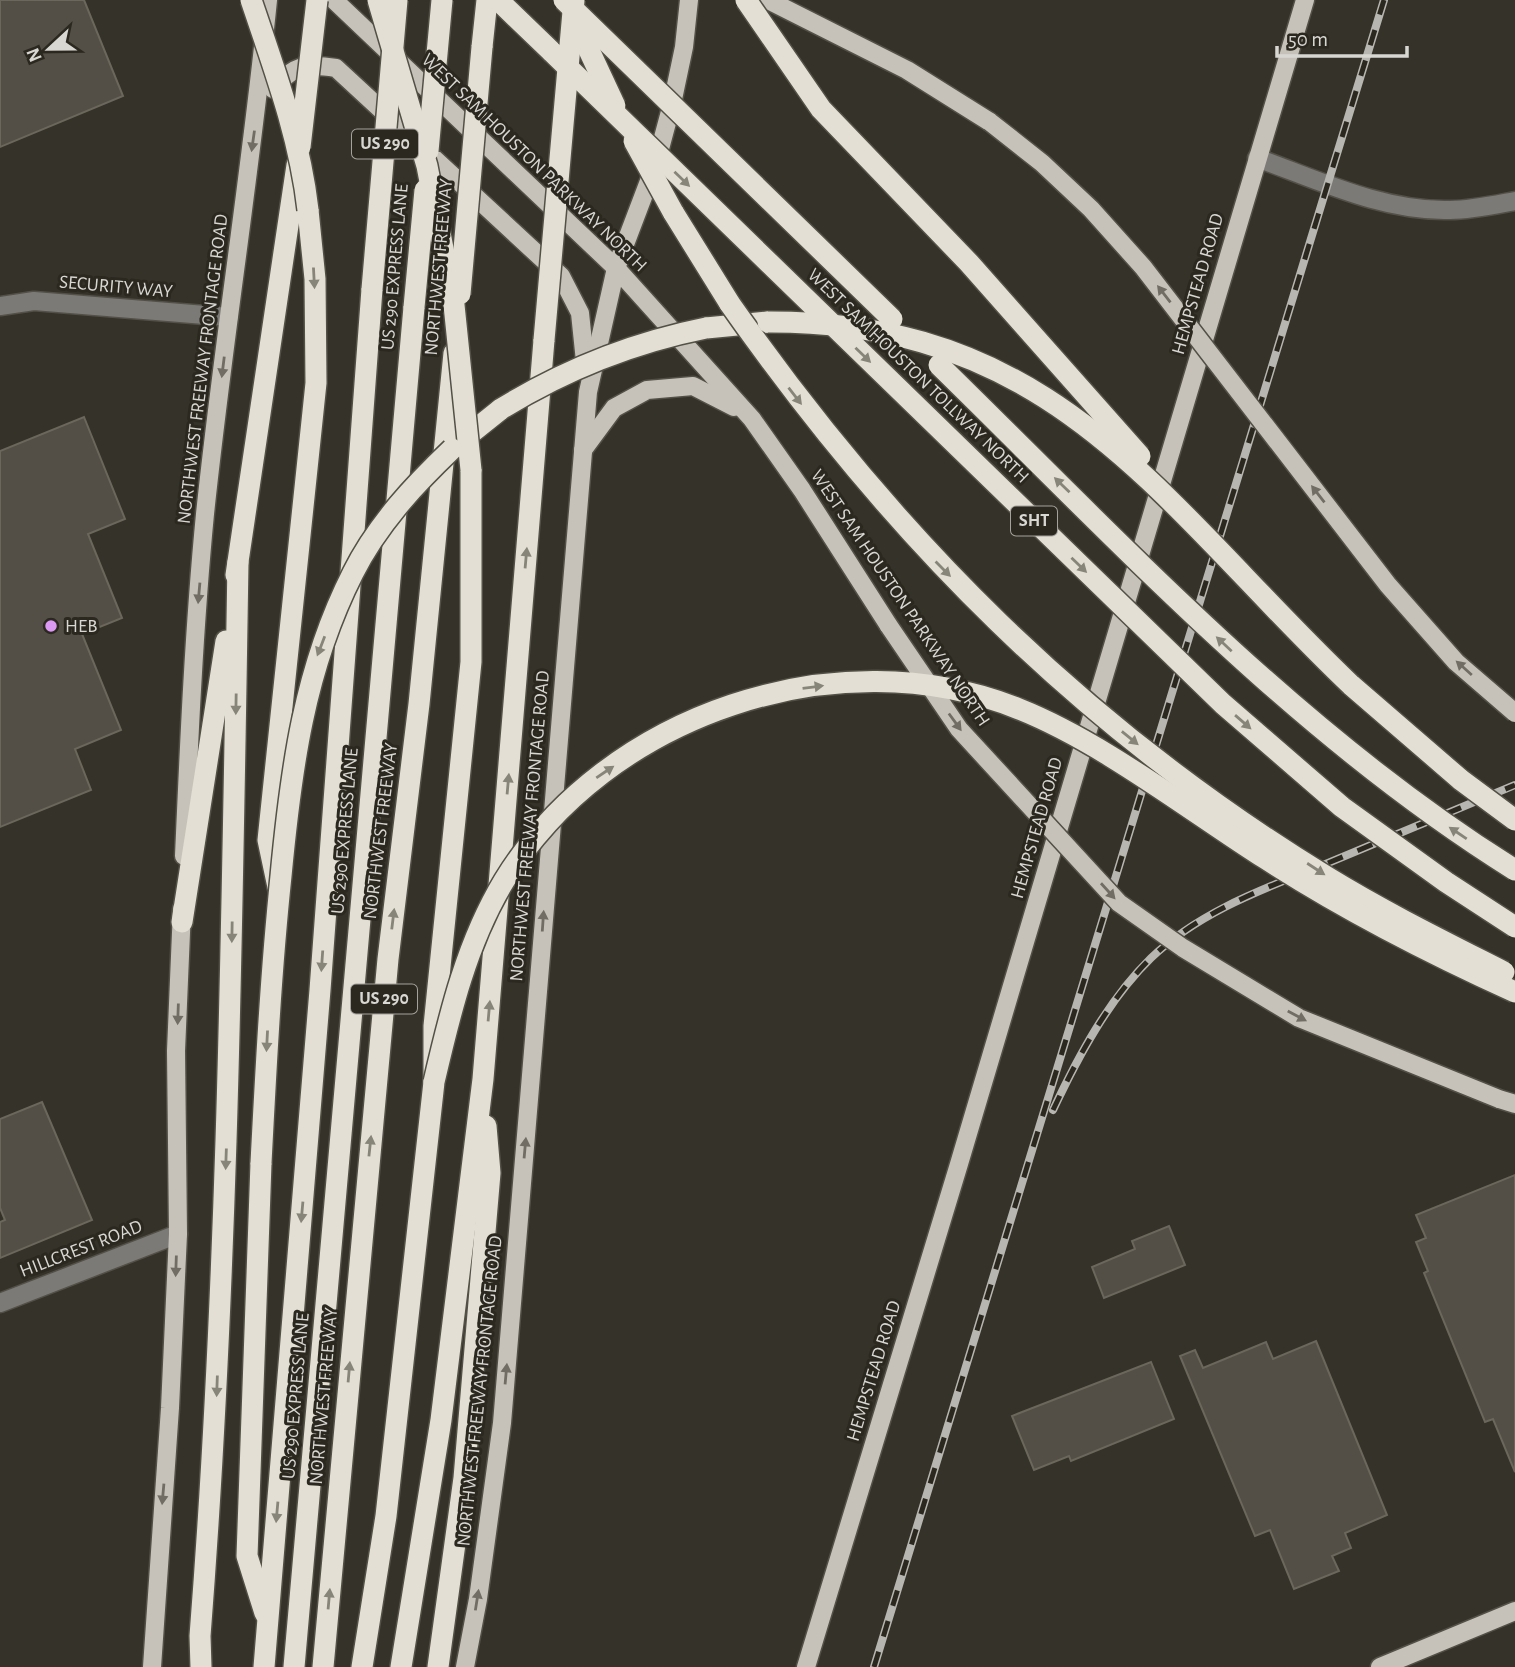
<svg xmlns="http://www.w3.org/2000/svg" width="1515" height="1667" font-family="'Alegreya Sans',sans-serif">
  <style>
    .building { fill: #534f46; stroke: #6b675d; stroke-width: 2 }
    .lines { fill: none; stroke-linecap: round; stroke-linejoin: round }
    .minor-casing { stroke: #535047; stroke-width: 21 }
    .major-casing { stroke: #535047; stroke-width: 21 }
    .highway-casing { stroke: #535047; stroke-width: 24 }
    .minor { stroke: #7c7a76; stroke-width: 18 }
    .major { stroke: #c6c2b9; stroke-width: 18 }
    .highway { stroke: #e3dfd4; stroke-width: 21 }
    .rail-casing { stroke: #b8b6b0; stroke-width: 8 }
    .rail { stroke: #2b2820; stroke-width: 5; stroke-dasharray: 16; stroke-linecap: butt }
    .major-bridge-casing { stroke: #535047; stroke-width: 21; stroke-linecap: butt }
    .highway-bridge-casing { stroke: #535047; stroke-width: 24; stroke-linecap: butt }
    .major-bridge { stroke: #c6c2b9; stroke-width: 18 }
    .highway-bridge { stroke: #e3dfd4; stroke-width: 21 }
    .oneway { fill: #716d65 }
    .oneway2 { fill: #87847a }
    .poi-dot { fill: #dc99f4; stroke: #2b2820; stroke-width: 2.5 }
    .labels { text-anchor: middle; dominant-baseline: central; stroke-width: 6; stroke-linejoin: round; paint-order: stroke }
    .shield { fill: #2b2820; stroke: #a5a29d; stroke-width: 2 }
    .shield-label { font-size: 18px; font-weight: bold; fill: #d9d7d2 }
    .street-label { font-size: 19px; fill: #d9d7d2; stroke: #2b2820 }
    .poi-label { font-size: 19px; fill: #d9d7d2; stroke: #2b2820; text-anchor: start }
  </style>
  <rect width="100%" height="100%" fill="#353229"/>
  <g class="building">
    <polygon points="0,0 84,0 123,96 0,147"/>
    <polygon points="84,417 125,519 88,534 122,618 82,634 121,730 75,749 91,790 0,827 0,451"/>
    <polygon points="42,1102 92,1220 0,1258 0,1222 5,1220 0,1208 0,1119"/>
    <polygon points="1515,1175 1515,1472 1493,1419 1485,1422 1424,1273 1428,1271 1416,1242 1426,1238 1416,1215"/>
    <polygon points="1169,1226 1185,1265 1104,1298 1092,1267 1135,1249 1132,1241"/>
    <polygon points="1316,1341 1387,1515 1345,1533 1351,1548 1332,1556 1339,1571 1294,1589 1270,1530 1255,1536 1180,1356 1195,1350 1203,1368 1266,1342 1273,1359"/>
    <polygon points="1151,1362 1174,1419 1071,1461 1069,1456 1034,1470 1012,1416"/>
  </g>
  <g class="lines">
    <g class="minor-casing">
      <g id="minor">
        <path d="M1257,158C1318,180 1384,212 1450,210C1472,210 1494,205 1515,201"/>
        <polyline points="0,306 34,301 229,317"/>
        <polyline points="0,1303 178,1234"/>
      </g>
    </g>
    <g class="major-casing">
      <g id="major">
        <polyline points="334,0 616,268 752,419 802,490 889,626"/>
        <polyline points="768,0 907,70 990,122"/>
        <path d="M273,89C293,65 306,63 336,68L561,276L580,313L586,371"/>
        <polyline points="583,450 614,408 647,390 693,386 734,407"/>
        <path d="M184,856C189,742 194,628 205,514C223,342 251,172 268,0"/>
        <polyline points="1499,1099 1515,1104"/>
        <polyline points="152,1667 170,1408 178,1234 176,1051 182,909"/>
        <polyline points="465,1667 478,1599 502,1423 588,392 616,268 657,160 672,104 684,47 689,0"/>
        <polyline points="806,1667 959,1164 1305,0"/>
        <polyline points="1380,1667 1515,1611"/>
      </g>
    </g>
    <g class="highway-casing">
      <g id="highway">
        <polyline points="498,0 552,52"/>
        <polyline points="482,47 487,0"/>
        <polyline points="673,212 730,304"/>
        <polyline points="706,328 768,322"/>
        <polyline points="456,445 501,409"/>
        <polyline points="236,575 297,165"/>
        <polyline points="1351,685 1461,780"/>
        <polyline points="278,887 268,840 316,383 315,279 308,210"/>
        <polyline points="182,922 226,641"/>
        <polyline points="261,1163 247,1556 265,1613"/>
        <path d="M201,1667L200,1636C228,1279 232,921 238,562"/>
        <polyline points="264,1667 320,990 372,289"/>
        <polyline points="294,1667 414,307"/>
        <polyline points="323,1667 388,959 419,704 454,353"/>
        <polyline points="362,1667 386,1516 434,1082 434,1026 471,662 471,470"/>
        <polyline points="401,1667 441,1420 483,1079 544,340"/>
        <polyline points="438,1667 464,1478 490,1173 486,1126"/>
      </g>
    </g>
    <use href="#minor" class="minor"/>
    <use href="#major" class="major"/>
    <use href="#highway" class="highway"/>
    <g class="rail-casing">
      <g id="rail">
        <path d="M1053,1110C1078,1057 1108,1000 1151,958C1200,911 1266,888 1328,863C1390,837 1453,811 1515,785"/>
        <polyline points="874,1667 1384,0"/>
      </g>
    </g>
    <use href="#rail" class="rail"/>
    <g class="major-bridge-casing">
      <g id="major-bridge">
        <polyline points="990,122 1042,163 1091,209 1143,267 1388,585 1456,662 1515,713"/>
        <polyline points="889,626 959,729 1119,903 1183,948 1299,1018 1499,1099"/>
      </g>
    </g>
    <g class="highway-bridge-casing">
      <g id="highway-bridge">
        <path d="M251,0C274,68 300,138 308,210"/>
        <polyline points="378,0 427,166 454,305 471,470"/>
        <polyline points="564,0 892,319"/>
        <polyline points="746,0 821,109 969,263 1140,456"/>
        <polyline points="574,18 615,106"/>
        <polyline points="552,52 1223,704 1342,807 1446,882 1515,927"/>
        <polyline points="634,141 673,212"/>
        <polyline points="300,147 317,0"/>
        <polyline points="428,151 442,0"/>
        <polyline points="372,289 397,0"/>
        <polyline points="460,294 482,47"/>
        <path d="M730,304C894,538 1082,727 1327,877C1384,912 1445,942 1504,972"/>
        <polyline points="414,307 425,190"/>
        <path d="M768,322C1059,321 1162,505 1351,685"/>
        <polyline points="544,340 574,0"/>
        <path d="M939,365C1122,544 1297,734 1515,870"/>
        <path d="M501,409C566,369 631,343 706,328"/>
        <polyline points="1461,780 1515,820"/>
        <path d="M434,1082C450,1013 467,942 504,881C606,714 838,636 1019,709C1102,742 1189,810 1266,859C1345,910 1429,953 1515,992"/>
        <path d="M261,1163C266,1067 271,971 281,876C291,770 304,669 353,573C377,525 414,485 452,449"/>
      </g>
    </g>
    <use href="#major-bridge" class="major-bridge"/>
    <use href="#highway-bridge" class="highway-bridge"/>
  </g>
  <defs><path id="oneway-solid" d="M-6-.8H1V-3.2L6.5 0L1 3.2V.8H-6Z" transform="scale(1.75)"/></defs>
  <g class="oneway">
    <use href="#oneway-solid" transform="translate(253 141) rotate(98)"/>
    <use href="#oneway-solid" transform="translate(1164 294) rotate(-128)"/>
    <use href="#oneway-solid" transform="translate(223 367) rotate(97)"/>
    <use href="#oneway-solid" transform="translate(1318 494) rotate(-128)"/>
    <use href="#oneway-solid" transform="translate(199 593) rotate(95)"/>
    <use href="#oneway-solid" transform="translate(1464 668) rotate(-138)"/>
    <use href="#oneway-solid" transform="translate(955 722) rotate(54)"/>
    <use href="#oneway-solid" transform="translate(1108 891) rotate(48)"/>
    <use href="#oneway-solid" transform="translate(543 921) rotate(-86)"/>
    <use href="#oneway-solid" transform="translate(178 1014) rotate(92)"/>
    <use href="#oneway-solid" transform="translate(1297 1016) rotate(28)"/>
    <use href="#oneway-solid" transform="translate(525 1148) rotate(-85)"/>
    <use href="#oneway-solid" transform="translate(176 1266) rotate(92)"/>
    <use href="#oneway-solid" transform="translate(506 1374) rotate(-85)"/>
    <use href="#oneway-solid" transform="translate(163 1494) rotate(95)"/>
    <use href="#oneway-solid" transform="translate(477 1600) rotate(-81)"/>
  </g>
  <g class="oneway2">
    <use href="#oneway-solid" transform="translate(682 179) rotate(44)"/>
    <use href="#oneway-solid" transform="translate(314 278) rotate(87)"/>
    <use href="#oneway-solid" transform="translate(863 355) rotate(44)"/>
    <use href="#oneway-solid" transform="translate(795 396) rotate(52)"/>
    <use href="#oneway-solid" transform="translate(1062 485) rotate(-136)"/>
    <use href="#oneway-solid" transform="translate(526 558) rotate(-85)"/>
    <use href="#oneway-solid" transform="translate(1079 565) rotate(44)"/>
    <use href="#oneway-solid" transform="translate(943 569) rotate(45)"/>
    <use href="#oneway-solid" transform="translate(1224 644) rotate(-137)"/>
    <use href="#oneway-solid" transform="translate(321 646) rotate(111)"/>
    <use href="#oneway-solid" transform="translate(813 687) rotate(-7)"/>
    <use href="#oneway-solid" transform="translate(236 704) rotate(91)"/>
    <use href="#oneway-solid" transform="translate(1243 722) rotate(41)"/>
    <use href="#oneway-solid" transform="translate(1130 738) rotate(39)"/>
    <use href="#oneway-solid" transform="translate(605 772) rotate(-34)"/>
    <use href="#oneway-solid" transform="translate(508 784) rotate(-85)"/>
    <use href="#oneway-solid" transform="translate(1458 833) rotate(-146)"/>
    <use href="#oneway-solid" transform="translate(1316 869) rotate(33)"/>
    <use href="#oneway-solid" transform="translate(393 919) rotate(-83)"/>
    <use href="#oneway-solid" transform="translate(232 932) rotate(91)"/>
    <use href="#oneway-solid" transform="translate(322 961) rotate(94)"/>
    <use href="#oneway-solid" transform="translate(489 1011) rotate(-85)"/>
    <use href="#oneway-solid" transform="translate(267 1041) rotate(93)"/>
    <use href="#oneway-solid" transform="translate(370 1146) rotate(-84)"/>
    <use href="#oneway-solid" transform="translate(226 1159) rotate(92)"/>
    <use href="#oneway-solid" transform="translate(302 1212) rotate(95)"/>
    <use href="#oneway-solid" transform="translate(349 1372) rotate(-85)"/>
    <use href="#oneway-solid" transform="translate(217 1386) rotate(92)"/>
    <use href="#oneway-solid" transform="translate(277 1512) rotate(95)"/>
    <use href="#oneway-solid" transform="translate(329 1599) rotate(-85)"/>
  </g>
  <circle class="poi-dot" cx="51" cy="626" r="7"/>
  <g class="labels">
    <g class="shield">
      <rect x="352" y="129.5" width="66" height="29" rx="5"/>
      <rect x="1011" y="506.5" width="46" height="29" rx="5"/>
      <rect x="351" y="984.5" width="66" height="29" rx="5"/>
    </g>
    <g class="shield-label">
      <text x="385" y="144">US 290</text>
      <text x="1034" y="521">SHT</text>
      <text x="384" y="999">US 290</text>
    </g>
    <g class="street-label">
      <text transform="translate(534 163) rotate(44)">WEST SAM HOUSTON PARKWAY NORTH</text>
      <text transform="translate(395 267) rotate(-85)">US 290 EXPRESS LANE</text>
      <text transform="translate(439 267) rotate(-85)">NORTHWEST FREEWAY</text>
      <text transform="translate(1198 284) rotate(-74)">HEMPSTEAD ROAD</text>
      <text transform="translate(116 287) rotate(5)">SECURITY WAY</text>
      <text transform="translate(203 369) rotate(-83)">NORTHWEST FREEWAY FRONTAGE ROAD</text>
      <text transform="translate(918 376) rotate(44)">WEST SAM HOUSTON TOLLWAY NORTH</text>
      <text transform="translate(900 598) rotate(56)">WEST SAM HOUSTON PARKWAY NORTH</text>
      <text transform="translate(530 826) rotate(-85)">NORTHWEST FREEWAY FRONTAGE ROAD</text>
      <text transform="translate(1037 828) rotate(-74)">HEMPSTEAD ROAD</text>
      <text transform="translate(345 831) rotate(-85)">US 290 EXPRESS LANE</text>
      <text transform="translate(381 831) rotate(-83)">NORTHWEST FREEWAY</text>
      <text transform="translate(81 1249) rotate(-21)">HILLCREST ROAD</text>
      <text transform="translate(874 1371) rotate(-73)">HEMPSTEAD ROAD</text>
      <text transform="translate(480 1391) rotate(-84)">NORTHWEST FREEWAY FRONTAGE ROAD</text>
      <text transform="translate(296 1396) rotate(-85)">US 290 EXPRESS LANE</text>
      <text transform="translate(324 1396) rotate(-85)">NORTHWEST FREEWAY</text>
    </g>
    <g class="poi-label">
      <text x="65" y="626">HEB</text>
    </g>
  </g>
  <g transform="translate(49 49) rotate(248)" stroke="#2b2820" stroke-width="5" paint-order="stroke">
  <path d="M0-5L12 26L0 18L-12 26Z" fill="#d9d7d2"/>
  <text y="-10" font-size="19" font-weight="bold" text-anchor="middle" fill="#d9d7d2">N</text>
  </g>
  <path d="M1277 46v10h130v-10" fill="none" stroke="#d9d7d2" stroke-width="3.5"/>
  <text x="1288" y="46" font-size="21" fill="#d9d7d2" stroke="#2b2820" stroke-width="5" paint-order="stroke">50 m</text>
</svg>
